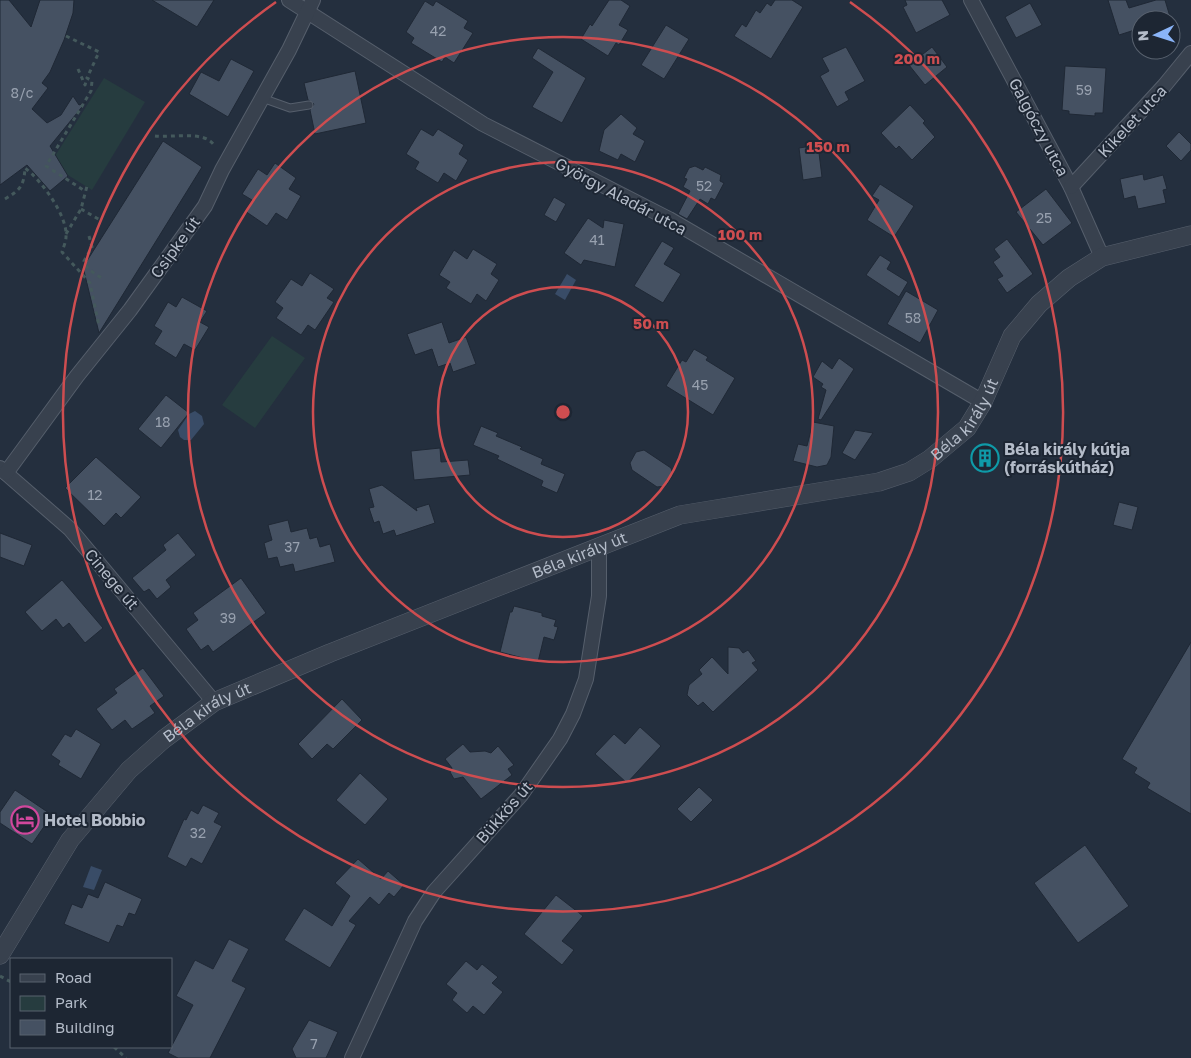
<svg xmlns="http://www.w3.org/2000/svg" width="1191" height="1058" font-family="'Golos Text',sans-serif">
  <style>
    .green { fill: #263c3f }
    .water { fill: #394c67 }
    .building { fill: #455162; stroke: #1f2835 }
    .lines { fill: none; stroke-linecap: round; stroke-linejoin: round }
    .service-casing { stroke: #565f6c; stroke-width: 9 }
    .minor-casing { stroke: #565f6c; stroke-width: 16 }
    .tertiary-casing { stroke: #565f6c; stroke-width: 19 }
    .path { stroke: #44595c; stroke-width: 3; stroke-dasharray: 4 4; stroke-linecap: butt }
    .service { stroke: #38414e; stroke-width: 7 }
    .minor { stroke: #38414e; stroke-width: 14 }
    .tertiary { stroke: #38414e; stroke-width: 18 }
    .ring { fill: none; stroke: #ce4d50; stroke-width: 2.5 }
    .labels { text-anchor: middle; dominant-baseline: central; stroke-width: 4; stroke-linejoin: round; paint-order: stroke }
    .number-label { font-size: 14px; fill: #98a1af }
    .street-label { font-size: 16px; fill: #b4bcc9; stroke: #1d2633 }
    .poi-label { font-size: 16px; font-weight: bold; fill: #b4bcc9; stroke: #1d2633; text-anchor: start }
    .centre { fill: #ce4d50; stroke: #1d2633; stroke-width: 2.5 }
    .ring-label { font-size: 15px; text-anchor: middle; font-weight: bold; fill: #ce4d50; stroke: #1d2633; stroke-width: 4; stroke-linejoin: round; paint-order: stroke }
  </style>
  <rect width="100%" height="100%" fill="#242f3e"/>
  <g class="green">
    <polygon points="104,78 145,102 92,190 50,164"/>
    <polygon points="272,336 305,358 255,428 222,405"/>
  </g>
  <g class="water">
    <polygon points="567,274 576,280 565,300 555,294"/>
    <polygon points="195,411 202,416 204,424 191,440 184,440 180,437 178,430 189,414"/>
    <polygon points="91,866 102,870 94,890 83,887"/>
  </g>
  <g class="building">
    <polygon points="0,0 9,0 31,27 40,0 74,0 73,13 64,40 50,72 42,83 48,88 32,109 47,123 61,115 73,96 79,105 86,102 50,146 68,176 50,191 27,165 0,185"/>
    <polygon points="152,0 214,0 197,27"/>
    <polygon points="609,0 621,0 630,6 619,25 628,30 619,45 616,43 608,56 581,39 590,24 592,26"/>
    <polygon points="775,0 792,0 803,7 771,59 734,36 742,24 746,27 756,10 760,13 767,3 771,6"/>
    <polygon points="905,0 942,0 950,15 916,33 903,7 907,5"/>
    <polygon points="1108,0 1126,0 1129,8 1156,0 1165,0 1171,20 1141,20 1141,28 1119,35"/>
    <polygon points="425,1 433,6 436,1 468,21 464,28 473,33 454,63 445,57 442,62 411,43 414,38 406,32"/>
    <polygon points="1030,3 1042,25 1016,38 1005,17"/>
    <polygon points="666,25 689,39 664,79 641,65"/>
    <polygon points="846,47 865,81 845,92 849,100 837,107 820,76 829,71 822,58"/>
    <polygon points="932,47 947,67 925,85 909,65"/>
    <polygon points="538,48 586,78 562,123 532,107 553,72 532,58"/>
    <polygon points="231,59 254,71 228,117 189,94 201,72 219,81"/>
    <polygon points="1065,66 1106,68 1103,113 1095,113 1095,116 1069,114 1069,111 1062,110"/>
    <polygon points="355,71 366,123 315,134 310,110 314,104 308,100 304,83"/>
    <polygon points="910,105 925,121 923,123 935,137 912,160 899,146 896,149 881,133"/>
    <polygon points="621,114 637,128 633,134 645,141 635,162 621,154 618,160 599,151 604,130"/>
    <polygon points="421,129 433,136 438,129 464,145 459,154 468,160 456,181 444,173 438,183 415,169 419,162 406,154"/>
    <polygon points="1179,132 1191,144 1191,150 1181,161 1166,146"/>
    <polygon points="163,141 202,167 99,333 83,267"/>
    <polygon points="818,145 822,177 803,180 799,148"/>
    <polygon points="275,163 296,178 289,189 301,196 287,220 276,213 267,226 245,211 252,200 242,194 258,169 267,175"/>
    <polygon points="695,166 703,170 705,167 721,175 720,181 724,183 715,200 711,198 708,204 700,199 687,219 678,214 690,191 683,187 687,179 684,178 689,168"/>
    <polygon points="1143,174 1144,180 1163,175 1167,189 1163,190 1166,203 1138,209 1135,196 1124,199 1120,179"/>
    <polygon points="880,184 914,206 894,237 867,220 879,200 872,196"/>
    <polygon points="1046,189 1072,223 1043,245 1016,212"/>
    <polygon points="554,197 566,204 556,222 544,215"/>
    <polygon points="588,218 603,228 604,220 624,224 615,267 584,260 581,265 564,253"/>
    <polygon points="1007,239 1033,274 1007,293 997,279 1003,276 993,262 1000,257 994,249"/>
    <polygon points="662,241 674,248 664,264 681,274 663,303 634,286"/>
    <polygon points="473,249 497,264 491,274 499,280 486,301 477,294 471,304 446,288 450,282 439,275 454,250 467,259"/>
    <polygon points="880,255 891,262 887,269 908,282 899,297 866,275"/>
    <polygon points="310,273 334,289 327,298 334,302 315,330 308,325 301,335 276,318 283,308 275,302 291,279 302,286"/>
    <polygon points="906,291 938,310 920,343 887,324"/>
    <polygon points="182,297 207,311 200,322 209,327 195,350 184,344 176,358 154,344 162,331 154,326 168,302 176,307"/>
    <polygon points="442,322 449,343 466,337 476,364 453,372 450,363 438,367 432,349 415,355 407,334"/>
    <polygon points="694,349 708,357 706,360 735,378 713,415 666,386 682,360 686,362"/>
    <polygon points="839,358 854,369 821,420 818,419 826,390 821,387 823,384 813,377 822,361 832,369"/>
    <polygon points="166,395 189,413 161,448 138,429"/>
    <polygon points="813,422 834,426 831,457 827,465 817,467 793,461 798,444 807,446"/>
    <polygon points="481,426 498,433 496,436 522,447 520,449 543,459 541,464 565,474 557,493 541,486 543,481 497,459 499,456 473,445"/>
    <polygon points="855,430 873,433 855,460 842,453"/>
    <polygon points="980,444 1000,458 990,472 970,457"/>
    <polygon points="440,448 441,462 468,460 470,475 414,480 411,451"/>
    <polygon points="644,450 671,468 673,475 666,486 657,487 632,470 630,463 636,452"/>
    <polygon points="96,457 141,497 121,518 116,513 104,526 65,488"/>
    <polygon points="382,485 417,511 416,508 429,504 435,523 396,536 394,530 383,534 379,521 374,523 369,508 374,507 369,489"/>
    <polygon points="1119,502 1138,507 1132,530 1113,525"/>
    <polygon points="288,520 291,532 307,528 310,539 317,537 320,547 330,544 335,562 295,572 293,564 280,567 277,557 268,559 264,543 272,540 268,525"/>
    <polygon points="0,533 32,545 24,566 0,557"/>
    <polygon points="178,533 196,555 166,580 171,587 157,599 149,589 144,592 132,578 166,550 163,545"/>
    <polygon points="241,578 266,613 213,652 208,645 201,650 186,629 198,620 193,613"/>
    <polygon points="62,580 103,628 85,643 69,623 63,628 56,619 42,631 25,612"/>
    <polygon points="514,606 542,613 542,616 556,620 554,626 558,627 554,640 544,637 538,662 500,652 510,612 512,612"/>
    <polygon points="1191,642 1191,814 1147,788 1150,783 1134,773 1137,768 1122,759"/>
    <polygon points="728,647 739,648 743,653 748,650 756,661 752,663 758,670 713,712 703,702 698,706 687,695 689,685 702,674 699,670 712,657 728,674"/>
    <polygon points="143,668 164,696 150,706 155,713 132,729 125,720 112,730 96,709 117,693 114,689"/>
    <polygon points="342,699 362,720 333,749 327,744 312,759 298,744"/>
    <polygon points="640,727 661,746 627,783 595,754 614,734 625,744"/>
    <polygon points="76,729 101,744 81,779 58,765 60,761 51,755 65,734 71,737"/>
    <polygon points="463,744 470,752 485,751 491,753 498,746 514,765 508,769 512,775 481,799 463,777 454,779 450,772 452,768 445,759"/>
    <polygon points="360,773 388,799 365,825 336,800"/>
    <polygon points="699,787 713,800 691,822 677,809"/>
    <polygon points="15,790 52,815 32,844 0,823 0,812"/>
    <polygon points="203,805 219,813 214,822 222,826 202,864 191,858 186,867 167,857 184,819 186,820 191,810 198,814"/>
    <polygon points="1085,845 1129,906 1078,943 1034,883"/>
    <polygon points="358,859 381,879 388,871 404,885 394,897 389,893 379,905 370,897 349,921 356,925 330,968 284,940 304,908 332,926 350,896 335,883"/>
    <polygon points="105,882 142,899 135,915 129,913 123,927 117,925 109,943 64,924 72,904 82,908 88,894 98,898"/>
    <polygon points="556,895 583,916 562,941 574,950 562,965 524,934"/>
    <polygon points="229,939 249,949 232,981 246,988 210,1058 178,1058 168,1053 193,1005 176,996 195,960 213,969"/>
    <polygon points="466,961 477,970 482,964 498,977 492,983 503,992 484,1015 473,1006 467,1013 452,1000 457,993 446,984"/>
    <polygon points="309,1020 338,1032 326,1058 296,1058 292,1049"/>
  </g>
  <g class="lines">
    <g class="service-casing">
      <polyline id="service" points="262,98 290,108 309,105"/>
    </g>
    <g class="minor-casing">
      <g id="minor">
        <polyline points="289,0 483,124 669,219 983,402"/>
        <polyline points="971,0 1071,187 1102,257"/>
        <polyline points="1071,187 1164,86 1191,53"/>
        <polyline points="0,468 70,529 214,702"/>
        <polyline points="6,473 77,376 130,310 205,206 222,170 289,50 313,0"/>
        <polyline points="352,1058 415,921 434,892 521,795 560,739 573,714 586,679 599,596 599,546"/>
      </g>
    </g>
    <g class="tertiary-casing">
      <g id="tertiary">
        <path id="s1" d="M0,955L70,840L129,770L164,739L214,702L330,653L680,515L879,482L909,472L930,459L967,428L983,402L1012,336L1039,304L1069,278L1102,257L1191,235"/>
      </g>
    </g>
    <g class="path">
      <polyline points="66,36 99,52 87,78 92,81 91,91 46,166 85,191"/>
      <polyline points="78,69 85,85 87,78"/>
      <path d="M155,136C171,138 204,130 214,145"/>
      <path d="M5,199C20,190 24,186 25,168C41,180 68,216 66,237C66,242 63,248 62,252L90,283L99,326"/>
      <polyline points="81,209 100,220"/>
      <polyline points="66,234 81,209 87,186"/>
      <polyline points="89,236 92,247 84,261 88,269 103,279"/>
      <polyline points="0,976 11,982"/>
      <polyline points="114,1047 126,1058"/>
    </g>
    <use href="#service" class="service"/>
    <use href="#minor" class="minor"/>
    <use href="#tertiary" class="tertiary"/>
  </g>
  <g class="ring">
    <circle cx="563" cy="412" r="125"/>
    <circle cx="563" cy="412" r="250"/>
    <circle cx="563" cy="412" r="375"/>
    <path d="M850 2A500 500 0 1 1 276 2"/>
  </g>
  <defs>
    <g id="building-ring" transform="scale(1.4375)"><circle r="9.5" fill="#1d2633" stroke="#0f9aa8" stroke-width="1.5"/><path d="M-4-6H4V6H1V3H-1V6H-4ZM-2.5-4.3h1.7v1.8h-1.7ZM.8-4.3h1.7v1.8H.8ZM-2.5-1h1.7V.8h-1.7ZM.8-1h1.7V.8H.8Z" fill="#0f9aa8"/></g>
    <g id="hotel-ring" transform="scale(1.4375)"><circle r="9.5" fill="#1d2633" stroke="#d1479c" stroke-width="1.5"/><path d="M-6-4.5h1.5V1H6V5H4.5V3h-9V5H-6ZM-4 0a1.8 1.8 0 1 1 3.6 0ZM.5 0V-2.5h3Q6-2.5 6 0Z" fill="#d1479c"/></g>
  </defs>
  <g fill-rule="evenodd">
    <use href="#building-ring" x="985" y="458"/>
    <use href="#hotel-ring" x="25" y="820"/>
  </g>
  <g class="labels">
    <g class="number-label">
      <text x="438" y="30">42</text>
      <text x="1084" y="89">59</text>
      <text x="22" y="92">8/c</text>
      <text x="704" y="185">52</text>
      <text x="1044" y="217">25</text>
      <text x="597" y="239">41</text>
      <text x="913" y="317">58</text>
      <text x="700" y="384">45</text>
      <text x="163" y="421">18</text>
      <text x="95" y="494">12</text>
      <text x="292" y="546">37</text>
      <text x="228" y="617">39</text>
      <text x="198" y="832">32</text>
      <text x="314" y="1043">7</text>
    </g>
    <g class="street-label">
      <text transform="translate(1132 121) rotate(-47)">Kikelet utca</text>
      <text transform="translate(1039 127) rotate(62)">Galgóczy utca</text>
      <text transform="translate(621 196) rotate(28)">György Aladár utca</text>
      <text transform="translate(175 247) rotate(-54)">Csipke út</text>
      <text stroke="none"><textPath href="#s1" startOffset="1149">Béla király út</textPath></text>
      <text stroke="none"><textPath href="#s1" startOffset="729">Béla király út</textPath></text>
      <text transform="translate(112 579) rotate(50)">Cinege út</text>
      <text stroke="none"><textPath href="#s1" startOffset="324">Béla király út</textPath></text>
      <text transform="translate(504 812) rotate(-49)">Bükkös út</text>
    </g>
    <g class="poi-label">
      <text x="1004" y="449">Béla király kútja<tspan x="1004" dy="18">(forráskútház)</tspan></text>
      <text x="44" y="820">Hotel Bobbio</text>
    </g>
  </g>
  <circle cx="563" cy="412" r="8" class="centre"/>
  <g class="ring-label">
    <text x="917" y="64">200 m</text>
    <text x="828" y="152">150 m</text>
    <text x="740" y="240">100 m</text>
    <text x="651" y="329">50 m</text>
  </g>
  <rect x="10" y="958" width="162" height="90" fill="#1d2633" stroke="#59626f"/>
  <rect x="20" y="974" width="25" height="8" fill="#38414e" stroke="#59626f"/>
  <text x="55" y="983" font-size="15" fill="#b4bcc9">Road</text>
  <rect x="20" y="996" width="25" height="15" fill="#263c3f" stroke="#59626f"/>
  <text x="55" y="1008" font-size="15" fill="#b4bcc9">Park</text>
  <rect x="20" y="1020" width="25" height="15" fill="#455162" stroke="#59626f"/>
  <text x="55" y="1033" font-size="15" fill="#b4bcc9">Building</text>
  <g transform="translate(1156 35) rotate(266)"><circle r="24" fill="#1d2633" stroke="#59626f"/>
  <path d="M0-4L9 19L0 12L-9 19Z" fill="#8ab4f8"/>
  <text y="-8" font-size="14" font-weight="bold" text-anchor="middle" fill="#b4bcc9">N</text>
  </g>
</svg>
